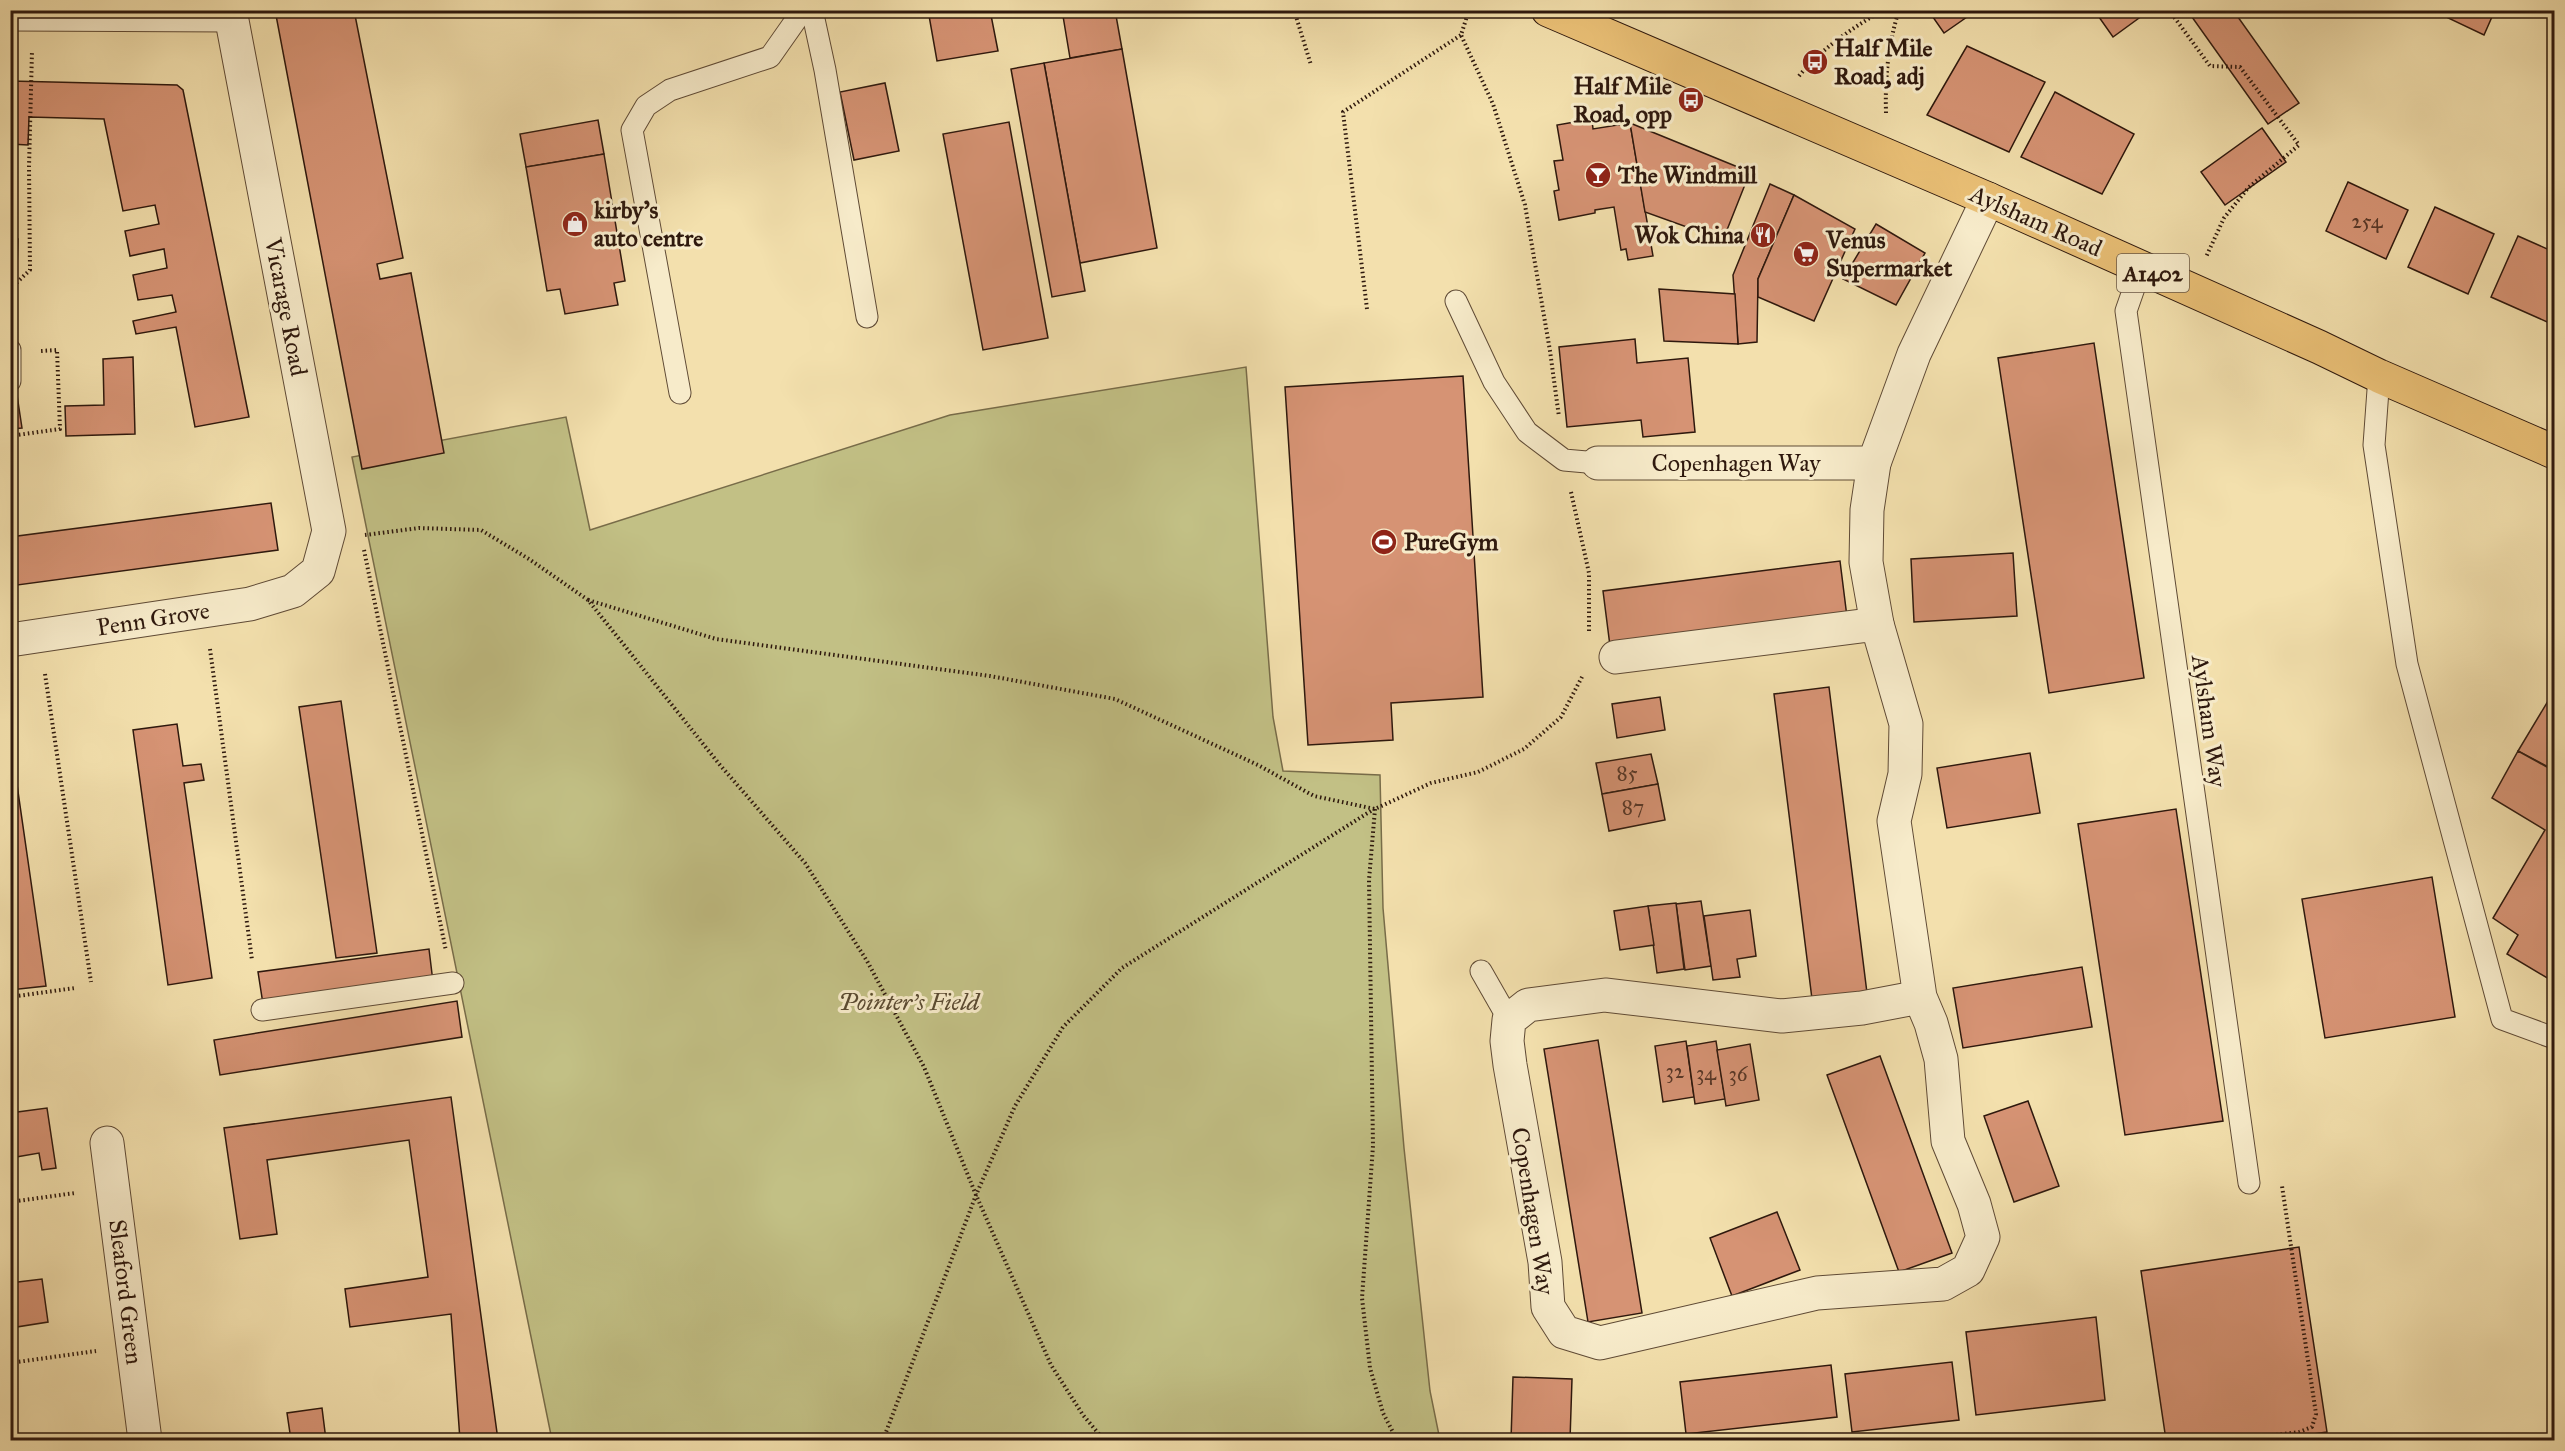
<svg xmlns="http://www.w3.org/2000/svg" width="2565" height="1451" font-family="'IM FELL Great Primer',serif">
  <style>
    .green { fill: #c2c085; stroke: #786c49; stroke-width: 1.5 }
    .building { fill: #d69374; stroke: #2e180d; stroke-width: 1.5 }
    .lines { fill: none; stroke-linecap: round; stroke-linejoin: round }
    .lane-casing { stroke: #5f4a35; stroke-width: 23 }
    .street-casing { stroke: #5f4a35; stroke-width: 35 }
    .primary-casing { stroke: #2e180d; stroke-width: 35 }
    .path { stroke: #2e180d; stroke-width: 4; stroke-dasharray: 1.5 3; stroke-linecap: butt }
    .lane { stroke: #f7ebca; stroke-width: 21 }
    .street { stroke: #f7ebca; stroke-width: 33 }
    .primary { stroke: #eac076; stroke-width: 33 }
    .labels { text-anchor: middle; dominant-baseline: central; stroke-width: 6; stroke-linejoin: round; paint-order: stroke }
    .number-label { font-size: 21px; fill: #583727 }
    .shield { fill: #f7ebca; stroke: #6a5746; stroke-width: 1.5 }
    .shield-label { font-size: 22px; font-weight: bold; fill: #2e180d }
    .poi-label { font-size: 24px; font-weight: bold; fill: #2e180d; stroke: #f7ebca; text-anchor: start }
    .street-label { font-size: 24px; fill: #2e180d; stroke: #f7ebca }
    .park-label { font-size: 24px; font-style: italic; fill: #5a4a31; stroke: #f7ebca }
  </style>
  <rect width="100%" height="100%" fill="#f3e0ad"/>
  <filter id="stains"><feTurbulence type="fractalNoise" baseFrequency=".00333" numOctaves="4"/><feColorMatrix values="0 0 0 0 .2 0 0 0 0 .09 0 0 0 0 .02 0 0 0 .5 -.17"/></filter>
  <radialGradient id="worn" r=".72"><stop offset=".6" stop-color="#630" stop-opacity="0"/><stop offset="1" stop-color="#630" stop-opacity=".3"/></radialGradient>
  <polygon class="green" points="1246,367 1273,717 1283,771 1380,775 1383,908 1404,1148 1430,1391 1440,1440 552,1440 352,457 566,417 590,530 950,415"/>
  <g class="building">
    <polygon points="275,10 354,10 403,258 377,264 380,279 411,273 444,453 362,469"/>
    <polygon points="928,10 990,10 998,51 937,61"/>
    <polygon points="1062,10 1115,10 1122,49 1070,58"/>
    <polygon points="1833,10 1847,10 1838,16"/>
    <polygon points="1928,10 1977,10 1944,33"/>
    <polygon points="2094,10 2150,10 2113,37"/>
    <polygon points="2187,10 2233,10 2299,103 2268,124"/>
    <polygon points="2449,10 2495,10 2484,35 2446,17"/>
    <polygon points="1967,46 2045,82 2009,152 1927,115"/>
    <polygon points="1122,49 1157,248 1080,263 1044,63"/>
    <polygon points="1044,63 1085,291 1052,297 1011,69"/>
    <polygon points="10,81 177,85 183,90 249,417 195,427 176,327 136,334 133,321 176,312 172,295 138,300 133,275 167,268 164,249 130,256 125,231 159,224 155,205 123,211 104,119 29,117 28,145 10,144"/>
    <polygon points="885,83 899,151 854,160 840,92"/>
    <polygon points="2055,92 2134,134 2102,194 2021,157"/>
    <polygon points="1592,119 1593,129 1630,123 1653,256 1628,260 1626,249 1621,250 1614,207 1595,210 1595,213 1559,220 1554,191 1559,190 1554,161 1563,160 1557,125"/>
    <polygon points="598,120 604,154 526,167 520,134"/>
    <polygon points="1009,122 1048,338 983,350 943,134"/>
    <polygon points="1630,123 1750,172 1723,240 1645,212"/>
    <polygon points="2262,128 2286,162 2225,205 2201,172"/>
    <polygon points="604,154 625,281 614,283 618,305 565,314 560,289 547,291 526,167"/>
    <polygon points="2348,182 2408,210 2386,259 2326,231"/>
    <polygon points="1770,184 1794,195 1758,279 1757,342 1738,344 1733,275"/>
    <polygon points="1794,195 1855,229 1814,321 1758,297 1758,279"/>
    <polygon points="2435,207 2494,234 2468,294 2408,267"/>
    <polygon points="1876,224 1925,253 1896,305 1843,279"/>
    <polygon points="2518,236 2554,252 2554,325 2491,297"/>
    <polygon points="10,239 18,239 17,269 10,269"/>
    <polygon points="1659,289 1735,294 1738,344 1664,341"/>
    <polygon points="1635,339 1637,363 1688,358 1695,432 1643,437 1641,420 1567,427 1559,347"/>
    <polygon points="2094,343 2144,678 2049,693 1998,358"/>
    <polygon points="133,357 135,434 66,436 65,406 104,405 103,359"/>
    <polygon points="1463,376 1483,697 1391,703 1393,740 1308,745 1285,387"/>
    <polygon points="17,395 22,428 10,429 10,396"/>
    <polygon points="271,503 278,550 10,586 10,537"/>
    <polygon points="2013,553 2017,616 1914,622 1911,559"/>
    <polygon points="1840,561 1847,617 1610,646 1603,591"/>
    <polygon points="1829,687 1868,1001 1813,1007 1774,694"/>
    <polygon points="2554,691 2554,770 2518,751"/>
    <polygon points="1660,697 1665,730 1617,738 1612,704"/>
    <polygon points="341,701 377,953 336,958 299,707"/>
    <polygon points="177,724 183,766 201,764 204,780 184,783 212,978 168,985 133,730"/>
    <polygon points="10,736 46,986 10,990"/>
    <polygon points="2518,751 2554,771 2554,982 2507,954 2518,935 2493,918 2545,830 2492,798"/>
    <polygon points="2030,753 2040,813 1947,828 1937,768"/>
    <polygon points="1651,754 1658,784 1602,794 1596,763"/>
    <polygon points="1658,784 1665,820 1609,831 1602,794"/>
    <polygon points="2176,809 2223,1121 2125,1135 2078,824"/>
    <polygon points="2432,877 2455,1017 2325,1038 2302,899"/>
    <polygon points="1701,901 1711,966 1685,970 1676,904"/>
    <polygon points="1676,903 1684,969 1657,973 1648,906"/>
    <polygon points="1648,906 1654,945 1620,950 1614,911"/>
    <polygon points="1750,910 1756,956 1737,959 1740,977 1713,980 1704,916"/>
    <polygon points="429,949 433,982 263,1004 258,972"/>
    <polygon points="2082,967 2092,1027 1963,1048 1953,988"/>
    <polygon points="457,1001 462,1037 220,1075 214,1040"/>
    <polygon points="1598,1040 1642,1313 1588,1322 1544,1049"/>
    <polygon points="1686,1041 1694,1097 1663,1102 1655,1046"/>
    <polygon points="1716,1041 1725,1099 1695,1104 1687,1046"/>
    <polygon points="1750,1044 1759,1100 1726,1106 1717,1050"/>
    <polygon points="1880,1056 1952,1253 1899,1272 1827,1075"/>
    <polygon points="451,1097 498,1440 460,1440 451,1314 350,1327 345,1289 428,1277 409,1140 267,1160 277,1234 240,1239 224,1128"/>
    <polygon points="2028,1101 2059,1186 2014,1202 1984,1116"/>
    <polygon points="47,1108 56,1168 42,1170 39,1153 10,1158 10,1113"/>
    <polygon points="1777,1212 1800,1270 1732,1296 1710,1238"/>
    <polygon points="2299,1247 2327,1432 2272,1440 2166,1440 2141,1271"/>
    <polygon points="42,1279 48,1322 10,1328 10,1283"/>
    <polygon points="2096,1317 2105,1400 1976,1415 1966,1332"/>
    <polygon points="1952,1362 1959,1420 1852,1432 1845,1374"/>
    <polygon points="1831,1365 1837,1417 1686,1434 1680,1382"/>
    <polygon points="1513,1377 1572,1379 1570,1440 1511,1440"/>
    <polygon points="322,1408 326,1440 291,1440 287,1413"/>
  </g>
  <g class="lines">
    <g class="lane-casing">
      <g id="lane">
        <polyline points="812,10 825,70 867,317"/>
        <polyline points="2141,268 2126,311 2249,1183"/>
        <polyline points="1456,301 1494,382 1527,432 1564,460 1598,463"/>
        <polyline points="10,350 10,381"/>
        <polyline points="2379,376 2374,445 2407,664 2502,1019 2554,1038"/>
        <polyline points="680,393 632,130 646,106 670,90 770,57 803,10"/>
        <polyline points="1481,971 1509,1020"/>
        <polyline points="262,1010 453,983"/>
      </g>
    </g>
    <g class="street-casing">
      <g id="street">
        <polyline points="10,14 231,15"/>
        <polyline points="1598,463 1874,463 1914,354 1988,199"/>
        <polyline points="1874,463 1867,510 1866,562 1877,624"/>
        <polyline points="10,640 250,604 293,591 318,571 329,531 230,10"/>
        <polyline points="1616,657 1877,624 1906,724 1905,774 1894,821 1920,997 1931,1023 1941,1059 1948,1141 1974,1204 1983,1237 1968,1270 1943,1284 1817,1293 1600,1343 1564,1332 1548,1307 1545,1262 1510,1065 1507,1041 1509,1020 1528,1005 1605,995 1782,1016 1862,1008 1920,997"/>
        <polyline points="107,1143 145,1440"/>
      </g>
    </g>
    <g class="primary-casing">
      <polyline id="primary" points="1548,10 1988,199 2319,347 2379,376 2554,452"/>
    </g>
    <g class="path">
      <polyline points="1294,10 1311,65"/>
      <polyline points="1469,10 1461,35 1493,104 1525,205 1550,351 1559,417"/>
      <polyline points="2169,10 2210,66 2240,67 2299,145 2248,188 2224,218 2206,257"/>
      <path d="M1799,76C1822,48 1851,29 1883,10"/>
      <path d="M1886,113C1885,77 1888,45 1899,10"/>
      <polyline points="10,289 30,270 29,167 32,51"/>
      <polyline points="1367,309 1343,112 1461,35"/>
      <polyline points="10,436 60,429 57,350 41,351"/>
      <polyline points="1571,492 1589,573 1589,633"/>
      <polyline points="365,535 419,528 481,530 529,559 588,600 720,765 805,863 867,961 924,1067 976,1195 1051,1365 1083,1415 1104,1440"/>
      <polyline points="364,550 446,951"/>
      <polyline points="588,600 716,639 990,676 1115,699 1258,765 1314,796 1375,809 1431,783 1478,772 1524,749 1561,717 1583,675"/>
      <polyline points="210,649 252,960"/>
      <polyline points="45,674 91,982"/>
      <polyline points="1375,809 1369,880 1373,1146 1362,1298 1370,1368 1383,1413 1397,1440"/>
      <polyline points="10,997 75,988"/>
      <polyline points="10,1202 75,1193"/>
      <polyline points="10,1363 96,1351"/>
      <polyline points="883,1440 976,1195 1015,1106 1063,1027 1122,968 1374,809"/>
      <polyline points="2236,1440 2299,1432 2312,1427 2316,1414 2282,1186"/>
    </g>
    <use href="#lane" class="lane"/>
    <use href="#street" class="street"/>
    <use href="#primary" class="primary"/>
  </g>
  <defs>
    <g id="bus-disc" transform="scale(1.35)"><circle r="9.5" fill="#8f2418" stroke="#f7ebca"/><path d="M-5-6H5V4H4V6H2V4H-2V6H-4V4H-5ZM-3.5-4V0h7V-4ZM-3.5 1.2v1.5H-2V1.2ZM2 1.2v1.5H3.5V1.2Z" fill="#fff"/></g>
    <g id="bar-disc" transform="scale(1.35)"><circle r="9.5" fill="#8f2418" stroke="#f7ebca"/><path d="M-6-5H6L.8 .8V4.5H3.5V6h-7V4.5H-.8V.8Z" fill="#fff"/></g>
    <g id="shop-disc" transform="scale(1.35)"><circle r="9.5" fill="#8f2418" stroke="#f7ebca"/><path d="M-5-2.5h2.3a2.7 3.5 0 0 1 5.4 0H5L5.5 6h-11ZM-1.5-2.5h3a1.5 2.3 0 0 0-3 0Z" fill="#fff"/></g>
    <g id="restaurant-disc" transform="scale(1.35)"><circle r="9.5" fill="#8f2418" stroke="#f7ebca"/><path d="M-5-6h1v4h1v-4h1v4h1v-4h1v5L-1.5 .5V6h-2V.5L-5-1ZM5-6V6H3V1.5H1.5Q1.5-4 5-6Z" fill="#fff"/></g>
    <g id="supermarket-disc" transform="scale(1.35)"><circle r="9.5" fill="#8f2418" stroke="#f7ebca"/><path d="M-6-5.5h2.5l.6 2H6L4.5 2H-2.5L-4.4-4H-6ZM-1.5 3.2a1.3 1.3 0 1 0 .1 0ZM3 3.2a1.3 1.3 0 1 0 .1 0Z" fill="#fff"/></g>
    <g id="stadium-disc" transform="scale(1.35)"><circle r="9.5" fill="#8f2418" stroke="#f7ebca"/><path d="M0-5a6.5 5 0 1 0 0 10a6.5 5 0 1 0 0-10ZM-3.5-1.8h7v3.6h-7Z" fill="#fff"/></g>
  </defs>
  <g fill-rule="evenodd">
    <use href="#bus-disc" x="1815" y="62"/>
    <use href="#bus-disc" x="1691" y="100"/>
    <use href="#bar-disc" x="1598" y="175"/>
    <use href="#shop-disc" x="575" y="224"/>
    <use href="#restaurant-disc" x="1763" y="235"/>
    <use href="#supermarket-disc" x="1806" y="254"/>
    <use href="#stadium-disc" x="1384" y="542"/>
  </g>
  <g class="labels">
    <g class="number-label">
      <text x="2367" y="221">254</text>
      <text x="1627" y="773">85</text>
      <text x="1633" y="807">87</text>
      <text x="1675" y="1071">32</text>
      <text x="1706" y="1073">34</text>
      <text x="1738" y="1074">36</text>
    </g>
    <rect class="shield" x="2117" y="254" width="72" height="38" rx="4.5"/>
    <g class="shield-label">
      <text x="2153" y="273">A1402</text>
    </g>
    <g class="poi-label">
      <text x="1834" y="48">Half Mile<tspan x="1834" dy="28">Road, adj</tspan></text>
      <text x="1672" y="86" text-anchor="end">Half Mile<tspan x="1672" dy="28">Road, opp</tspan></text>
      <text x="1618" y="175">The Windmill</text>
      <text x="594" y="210">kirby's<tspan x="594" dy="28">auto centre</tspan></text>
      <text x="1744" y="235" text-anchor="end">Wok China</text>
      <text x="1826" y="240">Venus<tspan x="1826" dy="28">Supermarket</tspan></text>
      <text x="1404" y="542">PureGym</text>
    </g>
    <g class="street-label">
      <text transform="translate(2036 221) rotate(24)">Aylsham Road</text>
      <text transform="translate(286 307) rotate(79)">Vicarage Road</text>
      <text x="1736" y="463">Copenhagen Way</text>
      <text transform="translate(153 619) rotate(-9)">Penn Grove</text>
      <text transform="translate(2209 721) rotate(82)">Aylsham Way</text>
      <text transform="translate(1533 1211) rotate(81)">Copenhagen Way</text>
      <text transform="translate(126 1292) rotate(83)">Sleaford Green</text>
    </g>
    <g class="park-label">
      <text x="909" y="1002">Pointer's Field</text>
    </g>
  </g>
  <rect width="2565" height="1451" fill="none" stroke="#f3e0ad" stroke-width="36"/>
  <rect x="12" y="12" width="2541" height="1427" fill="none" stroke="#2e180d" stroke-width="3"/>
  <rect x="18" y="18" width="2529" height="1415" fill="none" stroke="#2e180d" stroke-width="1.5"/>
  <rect width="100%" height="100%" filter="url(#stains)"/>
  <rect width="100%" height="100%" fill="url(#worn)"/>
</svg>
